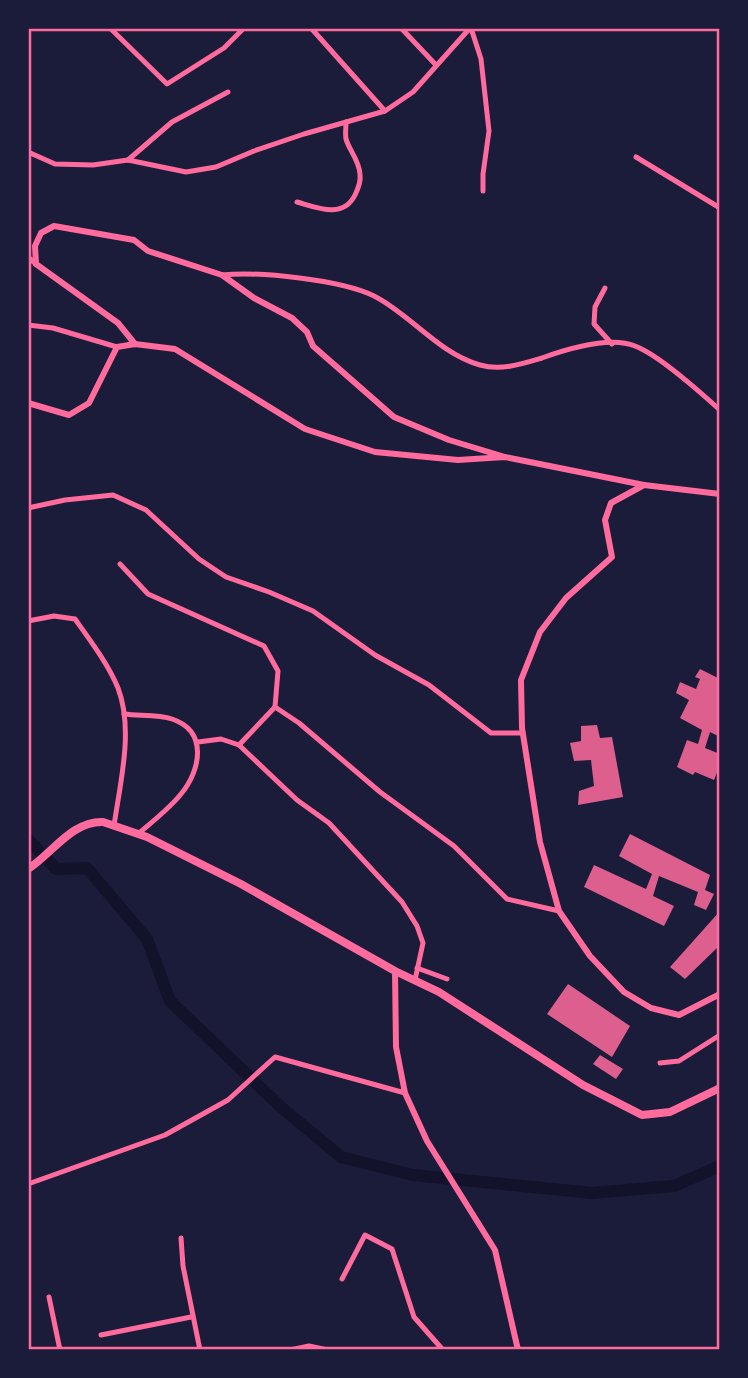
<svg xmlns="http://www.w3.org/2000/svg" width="748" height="1378" font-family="'Golos Text',sans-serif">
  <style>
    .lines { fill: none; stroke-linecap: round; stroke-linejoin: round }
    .canal { stroke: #12122b; stroke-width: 12 }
    .building { fill: #dd5f8e }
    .minor { stroke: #ff6b9d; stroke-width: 5 }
    .tertiary { stroke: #ff6b9d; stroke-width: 6 }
    .primary { stroke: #ff6b9d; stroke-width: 8 }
    .neatline { fill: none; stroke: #ff6b9d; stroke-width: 2.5 }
  </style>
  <rect width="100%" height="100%" fill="#1b1b3a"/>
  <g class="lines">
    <polyline class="canal" points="28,839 56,869 87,868 147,939 170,1001 282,1108 341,1157 413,1175 592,1193 674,1186 720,1166"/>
  </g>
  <g class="building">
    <polygon points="700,669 720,679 720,737 710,732 705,748 720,754 720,765 714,780 695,772 693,775 677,767 687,740 698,744 702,730 680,718 689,700 676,693 680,682 696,689 700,679 695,677"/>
    <polygon points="597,725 600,738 612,737 623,797 578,805 579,791 594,786 591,760 574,761 570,743 581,741 581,726"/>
    <polygon points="630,834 710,875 705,890 714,894 706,910 694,905 698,892 659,876 653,896 674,906 664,926 584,887 594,865 646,889 652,874 619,856"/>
    <polygon points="720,911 720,945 685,979 670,967"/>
    <polygon points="568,984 630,1026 612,1057 547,1014"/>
    <polygon points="600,1055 623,1069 616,1079 593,1064"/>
  </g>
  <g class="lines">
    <g class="minor">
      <polyline points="110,28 167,84 224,48 244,28"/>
      <polyline points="311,28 385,111"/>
      <polyline points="401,28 436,65"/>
      <polyline points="471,28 481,59 489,131 483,174 483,191"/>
      <polyline points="28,152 55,164 93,165 128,160 186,172 216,167 254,151 304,134 385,111 413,92 470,28"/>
      <polyline points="636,157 720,208"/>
      <polyline points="128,160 172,122 228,92"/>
      <path d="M297,202C318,208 343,219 355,195C358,189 361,181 360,174C359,160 349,150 346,139C345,134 346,127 346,122"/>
      <polyline points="28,257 36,264"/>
      <path d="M222,275C258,271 342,280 374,296C410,314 438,353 480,365C501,371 522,364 542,358C567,349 610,336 635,346C659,355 700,392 720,410"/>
      <polyline points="605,288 595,307 594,324 612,344"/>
      <polyline points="28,325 53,328 117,347"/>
      <polyline points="28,508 65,500 113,495 146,510 199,559 226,577 269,592 313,611 375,655 429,685 491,733 523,733"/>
      <polyline points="120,564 148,594 264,646 278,671 275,707 299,723 380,792 454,846 507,899 559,911"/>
      <path d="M28,621L54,616L75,619C90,640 108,664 118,688C134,730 120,783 114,826"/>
      <path d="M124,714C139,716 158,714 172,719C208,731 201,770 181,794C169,809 153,821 138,834"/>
      <polyline points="198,742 221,739 239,745 297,800 329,823 402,902 417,926 423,943 415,980"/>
      <polyline points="239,745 275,707"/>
      <polyline points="417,968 447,979"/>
      <polyline points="660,1063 679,1061 720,1035"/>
      <polyline points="28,1184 165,1135 228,1100 275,1057 405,1093"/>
      <polyline points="181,1238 183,1266 200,1350"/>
      <polyline points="342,1279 365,1235 392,1249 414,1317 443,1350"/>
      <polyline points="49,1297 60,1350"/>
      <polyline points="101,1335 191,1317"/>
      <polyline points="290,1350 309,1346 328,1350"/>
    </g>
    <g class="tertiary">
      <polyline points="135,344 118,323 36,264 35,246 41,233 54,226 134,240 148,251 222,275 254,298 292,318 307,332 313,346 394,417 449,440 505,457"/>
      <polyline points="28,403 69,415 89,403 117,347 135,344 175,349 305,429 375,452 458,460 505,457 644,485"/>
      <polyline points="720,494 644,485 611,503 605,520 612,557 566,598 540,632 521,680 522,728 540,842 559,911 590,956 624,992 651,1008 679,1015 720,994"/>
      <polyline points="395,971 396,1047 405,1093 427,1141 495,1250 518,1350"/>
    </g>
    <path class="primary" d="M28,869C52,854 71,821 103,822L147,837L241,884L395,971L439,992L583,1085L642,1115L670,1112L720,1088"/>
  </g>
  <rect width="748" height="1378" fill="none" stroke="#1b1b3a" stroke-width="60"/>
  <rect x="30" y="30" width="688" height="1318" class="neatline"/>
</svg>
